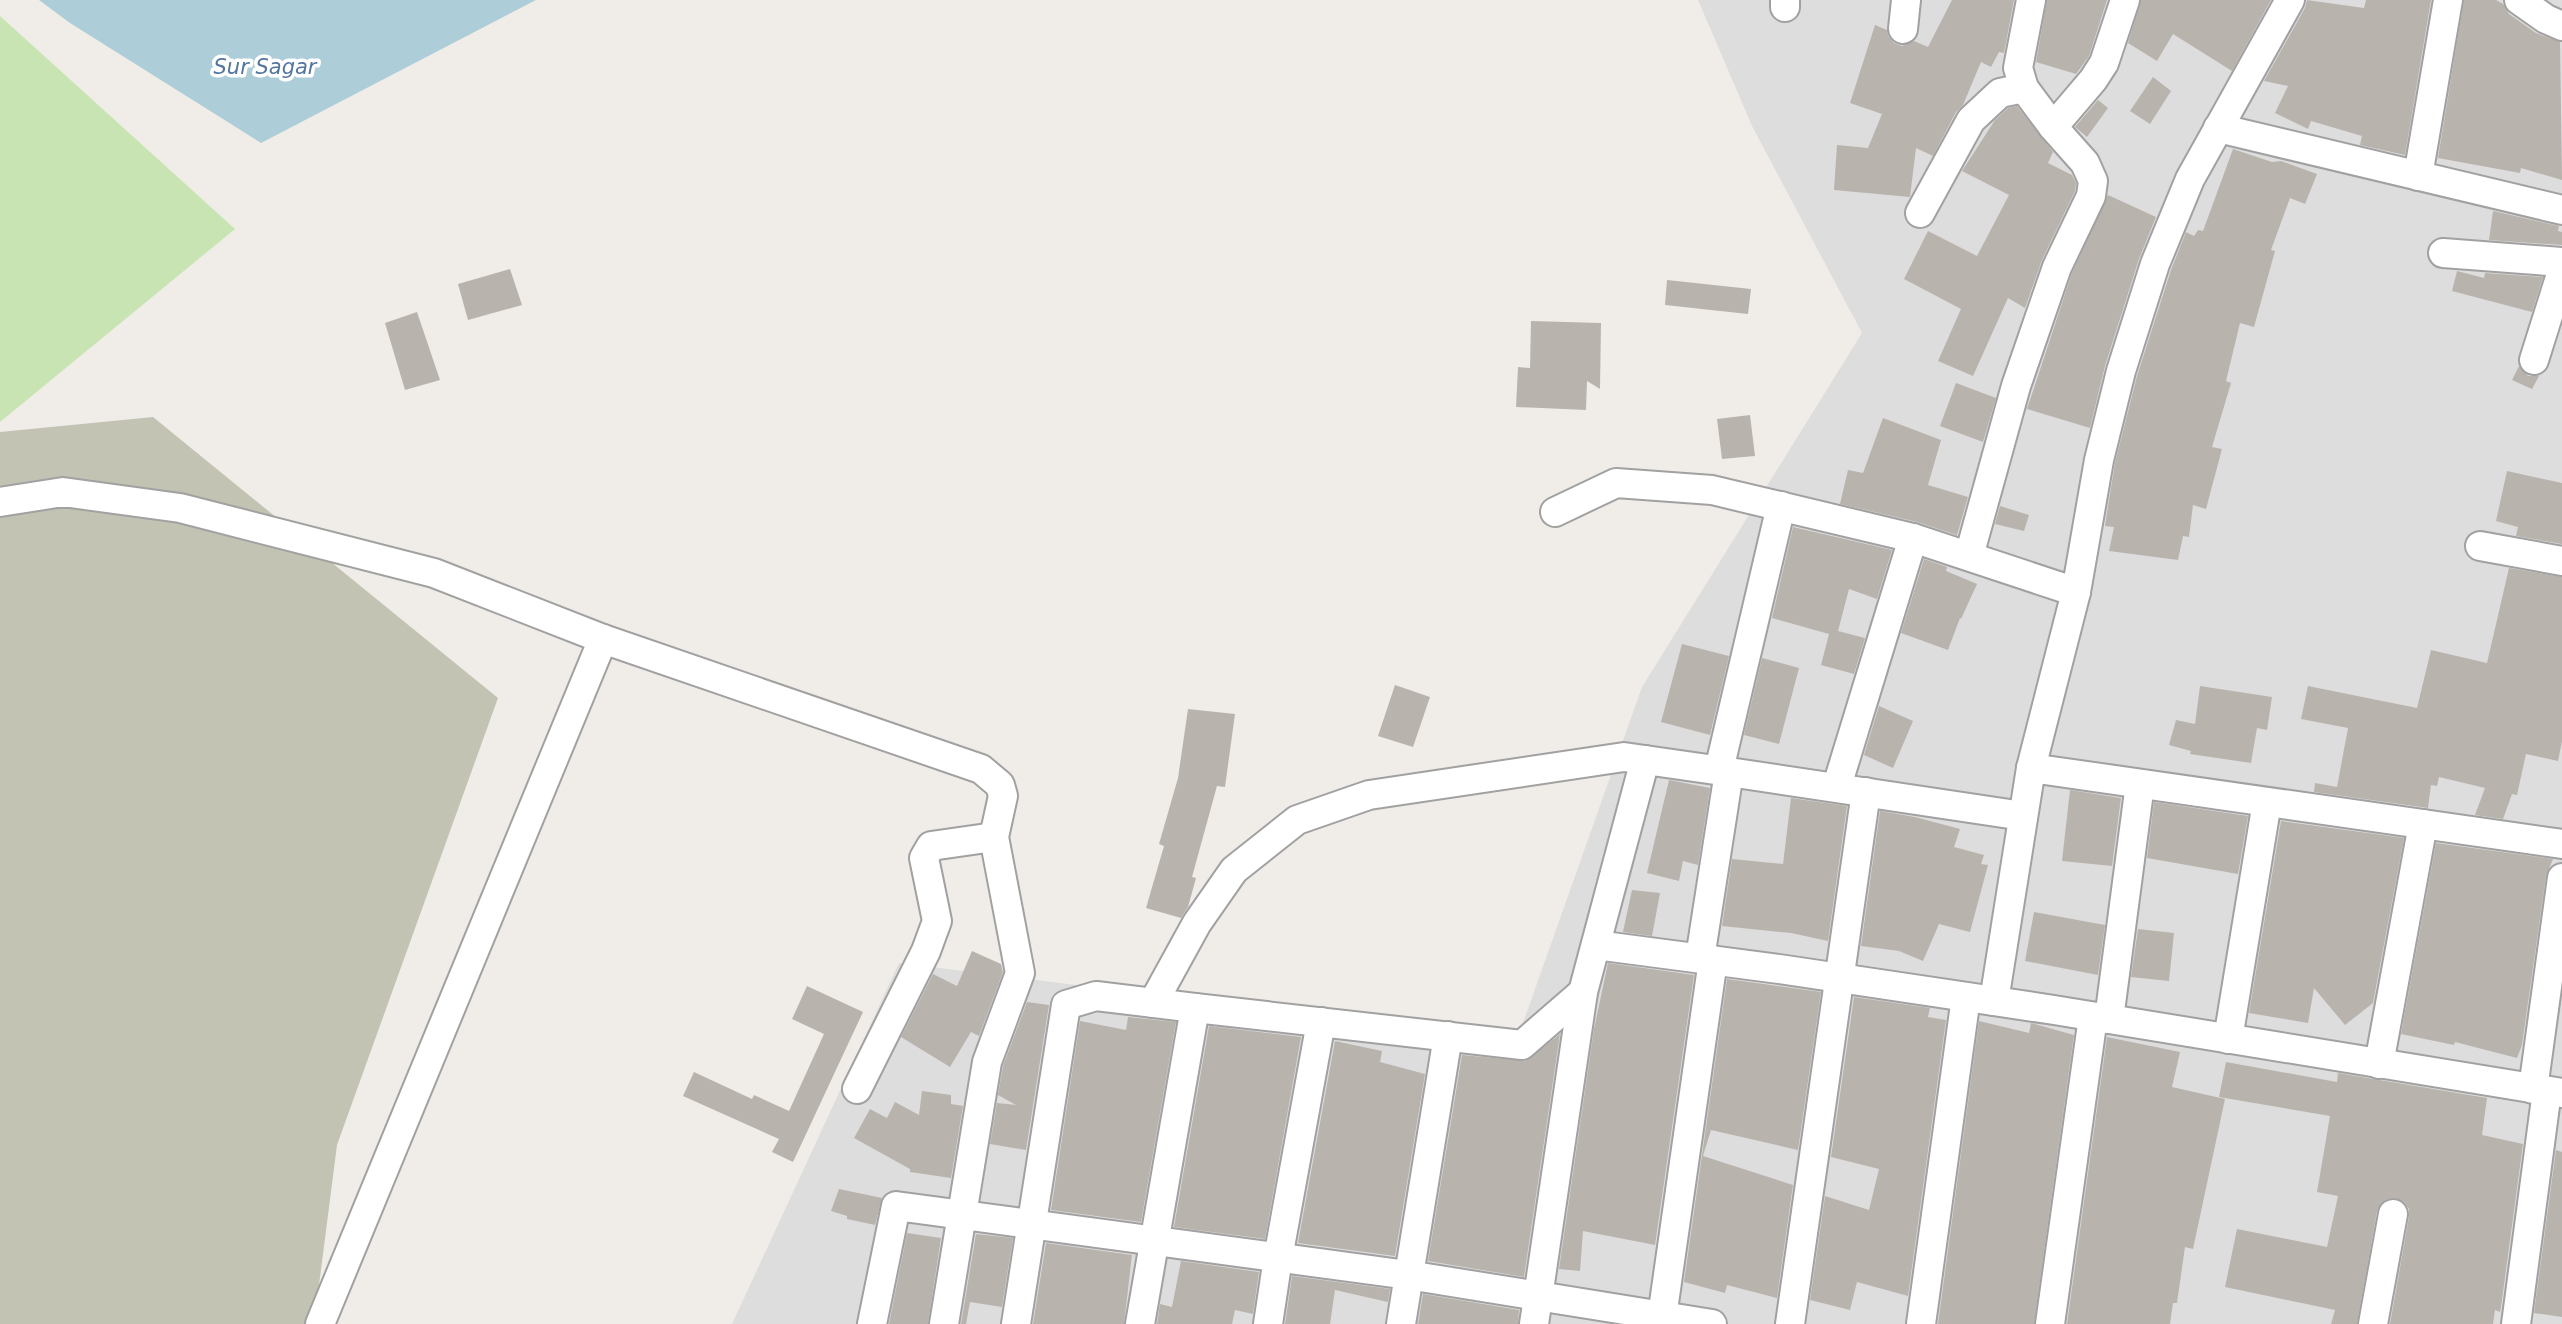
<svg xmlns="http://www.w3.org/2000/svg" width="2562" height="1324" font-family="'DejaVu Sans',sans-serif">
  <style>
    .residential { fill: #dedddd }
    .construction { fill: #c3c3b4 }
    .grass { fill: #c9e4b3 }
    .water { fill: #adcdd8 }
    .building { fill: #b9b3ad }
    .lines { fill: none; stroke-linecap: round; stroke-linejoin: round }
    .minor-casing { stroke: #a1a1a1; stroke-width: 32 }
    .minor { stroke: #fff; stroke-width: 28 }
    .labels { text-anchor: middle; dominant-baseline: central; stroke-width: 7; stroke-linejoin: round; paint-order: stroke }
    .water-label { font-size: 21px; font-style: italic; fill: #53769f; stroke: #fff }
  </style>
  <rect width="100%" height="100%" fill="#f0ede8"/>
  <polygon class="residential" points="1698,0 2562,0 2562,1324 732,1324 899,963 1517,1040 1642,687 1862,333 1752,126"/>
  <polygon class="construction" points="153,417 498,698 337,1145 314,1324 0,1324 0,432"/>
  <polygon class="grass" points="0,16 235,229 0,422"/>
  <polygon class="water" points="39,0 536,0 261,143 70,23"/>
  <g class="building">
    <polygon points="1952,0 2014,0 2004,53 1999,52 1991,67 1981,62 1963,105 1956,112 1933,156 1916,148 1910,197 1834,190 1837,145 1868,148 1882,114 1850,103 1875,25 1887,30 1888,36 1894,43 1902,46 1914,41 1928,47"/>
    <polygon points="2047,0 2107,0 2089,56 2076,74 2036,62"/>
    <polygon points="2141,0 2271,0 2232,71 2173,34 2157,61 2128,43"/>
    <polygon points="2307,0 2364,8 2366,0 2431,0 2405,155 2360,145 2362,136 2311,121 2308,129 2275,113 2288,86 2264,81 2305,8"/>
    <polygon points="2464,0 2496,0 2503,4 2509,14 2536,33 2560,42 2562,180 2521,168 2520,173 2438,158"/>
    <polygon points="2153,77 2171,91 2150,124 2130,111"/>
    <polygon points="2098,100 2108,108 2087,137 2075,127"/>
    <polygon points="2017,106 2053,152 2048,163 2072,175 2076,183 2075,191 2042,260 2025,308 2008,298 1973,376 1938,361 1961,309 1904,279 1928,231 1977,256 2009,195 1962,171 1995,120 2008,108"/>
    <polygon points="2233,149 2272,162 2281,161 2317,174 2305,204 2290,198 2271,250 2275,251 2254,327 2240,323 2226,381 2231,383 2212,447 2222,449 2206,509 2193,505 2189,537 2183,536 2178,560 2109,551 2114,527 2105,526 2106,519 2115,463 2137,376 2171,270 2186,232 2194,236 2198,230 2203,231"/>
    <polygon points="2108,195 2156,217 2139,259 2105,366 2090,428 2027,409 2072,273"/>
    <polygon points="2493,211 2559,226 2558,231 2562,232 2562,245 2489,240"/>
    <polygon points="510,269 522,305 468,320 458,284"/>
    <polygon points="2457,271 2484,278 2485,273 2543,277 2532,312 2452,291"/>
    <polygon points="1667,280 1751,289 1748,314 1665,305"/>
    <polygon points="417,312 440,380 405,390 385,323"/>
    <polygon points="1531,321 1601,323 1600,389 1587,381 1586,410 1516,407 1518,367 1530,368"/>
    <polygon points="2519,366 2528,376 2539,376 2532,389 2512,380"/>
    <polygon points="1956,383 1996,398 1983,442 1940,426"/>
    <polygon points="1750,415 1755,456 1722,459 1717,419"/>
    <polygon points="1883,418 1941,440 1928,485 1968,497 1957,535 1917,522 1840,504 1848,470 1863,473"/>
    <polygon points="2507,471 2562,483 2562,544 2516,536 2518,527 2496,521"/>
    <polygon points="2000,506 2029,515 2024,531 1995,524"/>
    <polygon points="1793,527 1892,550 1877,599 1849,589 1838,631 1865,638 1854,674 1821,665 1829,634 1772,618"/>
    <polygon points="1924,559 1947,567 1946,571 1977,584 1961,619 1960,618 1948,650 1901,633"/>
    <polygon points="2509,568 2562,577 2562,741 2558,761 2526,754 2517,795 2512,794 2503,819 2475,815 2485,788 2439,777 2437,786 2431,785 2428,808 2314,792 2315,783 2337,787 2348,728 2301,719 2308,686 2417,708 2431,650 2487,663"/>
    <polygon points="1682,644 1729,656 1710,735 1661,722"/>
    <polygon points="1762,658 1799,668 1779,744 1744,735"/>
    <polygon points="1395,685 1430,697 1413,747 1378,736"/>
    <polygon points="2200,686 2272,697 2267,730 2257,728 2251,763 2190,754 2191,751 2169,745 2176,720 2195,724"/>
    <polygon points="1879,706 1913,721 1893,768 1864,755"/>
    <polygon points="1188,709 1235,714 1225,787 1217,786 1192,877 1196,878 1188,907 1181,918 1146,908 1164,846 1159,844 1178,778"/>
    <polygon points="1669,780 1710,788 1698,865 1683,861 1679,881 1647,873"/>
    <polygon points="2070,790 2121,798 2112,866 2062,861"/>
    <polygon points="1791,798 1847,806 1828,941 1791,933 1722,926 1732,859 1783,864"/>
    <polygon points="2154,802 2248,816 2238,874 2147,858"/>
    <polygon points="1880,811 1915,817 1960,829 1954,847 1984,855 1981,864 1988,865 1970,932 1939,924 1923,961 1899,951 1861,946"/>
    <polygon points="2281,821 2404,838 2373,1003 2345,1025 2314,988 2308,1023 2249,1013"/>
    <polygon points="2436,843 2553,859 2546,876 2522,1045 2517,1058 2455,1042 2454,1045 2401,1034"/>
    <polygon points="1632,890 1660,893 1652,936 1623,932"/>
    <polygon points="2034,912 2105,925 2098,975 2025,961"/>
    <polygon points="2138,929 2174,933 2169,981 2131,977"/>
    <polygon points="972,951 1001,964 1003,972 979,1036 971,1032 950,1067 901,1037 933,974 957,986"/>
    <polygon points="1608,963 1694,975 1655,1245 1583,1231 1580,1271 1559,1269 1594,1029"/>
    <polygon points="1727,979 1821,992 1798,1150 1711,1130 1703,1156 1793,1185 1777,1298 1727,1285 1725,1293 1684,1282"/>
    <polygon points="807,986 863,1012 793,1162 772,1152 779,1139 683,1096 694,1072 752,1099 754,1095 789,1111 824,1034 792,1019"/>
    <polygon points="1854,997 1930,1008 1928,1017 1946,1020 1908,1296 1857,1282 1850,1310 1810,1300 1825,1196 1869,1210 1879,1169 1831,1157"/>
    <polygon points="1027,1002 1049,1005 1026,1150 990,1144 997,1103 1016,1105 998,1095 1003,1066"/>
    <polygon points="1128,1017 1176,1022 1141,1222 1051,1210 1080,1021 1126,1030"/>
    <polygon points="1979,1021 2029,1033 2031,1023 2074,1035 2034,1324 1938,1324"/>
    <polygon points="1209,1026 1301,1037 1265,1239 1174,1227"/>
    <polygon points="1560,1034 1524,1277 1428,1261 1462,1055 1526,1061"/>
    <polygon points="2107,1037 2180,1052 2172,1087 2225,1099 2193,1249 2185,1247 2177,1303 2173,1303 2170,1324 2067,1324"/>
    <polygon points="1335,1041 1382,1051 1380,1062 1425,1074 1395,1256 1298,1243"/>
    <polygon points="2226,1062 2337,1082 2338,1073 2487,1098 2482,1135 2523,1144 2501,1307 2500,1312 2495,1310 2493,1324 2390,1324 2409,1217 2409,1209 2404,1202 2395,1198 2387,1199 2381,1203 2377,1211 2357,1324 2331,1324 2335,1310 2225,1287 2237,1229 2327,1247 2338,1196 2317,1192 2330,1116 2219,1097"/>
    <polygon points="922,1091 951,1095 951,1104 963,1106 951,1178 910,1172 910,1169 854,1138 870,1109 887,1118 895,1102 919,1115"/>
    <polygon points="2556,1150 2562,1152 2562,1317 2534,1313"/>
    <polygon points="839,1189 882,1198 875,1225 847,1219 847,1216 831,1211"/>
    <polygon points="907,1233 941,1238 928,1324 889,1324"/>
    <polygon points="976,1234 1013,1238 1002,1307 970,1302 966,1324 961,1324"/>
    <polygon points="1046,1243 1132,1255 1124,1324 1033,1324"/>
    <polygon points="1181,1261 1259,1272 1253,1314 1235,1310 1232,1324 1157,1324 1160,1304 1172,1307"/>
    <polygon points="1292,1276 1390,1289 1388,1302 1335,1290 1330,1324 1285,1324"/>
    <polygon points="1423,1294 1519,1310 1518,1324 1418,1324"/>
  </g>
  <g class="lines">
    <g class="minor-casing">
      <g id="minor">
        <polyline points="2031,0 2018,68 2024,88 2053,127"/>
        <polyline points="2519,0 2546,19 2562,26"/>
        <polyline points="1785,7 1785,0"/>
        <polyline points="1903,29 1906,0"/>
        <polyline points="2218,128 2562,210"/>
        <polyline points="2418,176 2448,0"/>
        <polyline points="1920,213 1971,120 2000,93 2024,88"/>
        <polyline points="2443,253 2562,262"/>
        <polyline points="2534,360 2562,271"/>
        <polyline points="0,502 63,492 180,508 434,573 603,639 981,769 1000,785 1003,796 994,837 1020,973 987,1062 944,1324"/>
        <polyline points="1555,512 1616,483 1712,490 1913,538"/>
        <polyline points="2480,546 2562,561"/>
        <polyline points="1969,556 2016,386 2057,267 2091,196 2093,181 2085,163 2053,127 2093,80 2104,63 2125,0"/>
        <polyline points="2076,592 2099,460 2121,371 2155,264 2190,179 2290,0"/>
        <polyline points="1719,770 1781,506"/>
        <polyline points="1837,786 1913,538 2076,592 2031,768"/>
        <polyline points="1596,945 1779,969 2054,1010 2562,1093"/>
        <polyline points="1700,958 1729,772 2023,816"/>
        <polyline points="1994,1001 2031,768 2562,844"/>
        <polyline points="1153,1003 1197,923 1234,870 1297,820 1369,795 1624,757 1729,772"/>
        <polyline points="2109,1019 2140,784"/>
        <polyline points="2228,1039 2267,802"/>
        <polyline points="2379,1064 2423,824"/>
        <polyline points="857,1089 926,951 937,921 924,858 931,846 994,837"/>
        <polyline points="2533,1089 2562,878"/>
        <polyline points="320,1324 603,639"/>
        <polyline points="872,1324 896,1206 1408,1275 1712,1324"/>
        <polyline points="1016,1324 1066,1005 1096,996 1195,1008"/>
        <polyline points="1140,1324 1195,1008 1522,1045 1583,992"/>
        <polyline points="1268,1324 1278,1258 1321,1022"/>
        <polyline points="1401,1324 1448,1036"/>
        <polyline points="1534,1324 1583,992 1645,760"/>
        <polyline points="1661,1324 1713,960"/>
        <polyline points="1790,1324 1866,792"/>
        <polyline points="1921,1324 1966,997"/>
        <polyline points="2050,1324 2093,1017"/>
        <polyline points="2373,1324 2393,1214"/>
        <polyline points="2516,1324 2547,1091"/>
      </g>
    </g>
    <use href="#minor" class="minor"/>
  </g>
  <g class="labels">
    <g class="water-label">
      <text x="265" y="67">Sur Sagar</text>
    </g>
  </g>
</svg>
